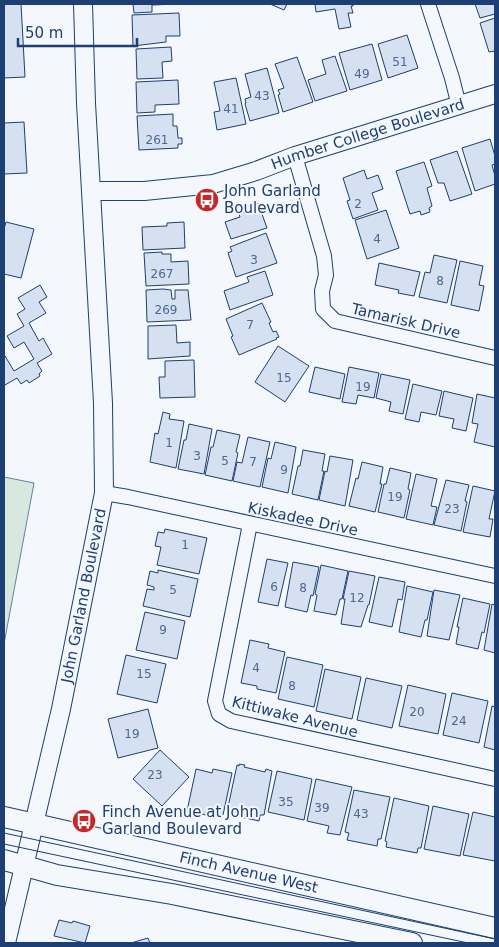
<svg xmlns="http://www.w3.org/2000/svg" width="499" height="947" font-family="'DejaVu Sans',sans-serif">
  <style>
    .green { fill: #d7e8df; stroke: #687fa3 }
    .building { fill: #d5e0f0; stroke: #1d3f73 }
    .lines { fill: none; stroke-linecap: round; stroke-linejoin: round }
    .minor-casing { stroke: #1d3f73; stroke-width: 16 }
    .tertiary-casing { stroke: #1d3f73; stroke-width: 20 }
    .secondary-casing { stroke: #1d3f73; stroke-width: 22 }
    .minor { stroke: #f4f7fb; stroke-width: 14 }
    .tertiary { stroke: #f4f7fb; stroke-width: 18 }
    .secondary { stroke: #f4f7fb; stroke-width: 20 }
    .tram { stroke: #1d3f73; stroke-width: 1 }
    .labels { text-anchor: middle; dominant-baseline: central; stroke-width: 4; stroke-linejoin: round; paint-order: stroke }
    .number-label { font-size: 12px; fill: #4b6792 }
    .street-label { font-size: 15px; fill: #1d3f73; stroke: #f4f7fb }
    .poi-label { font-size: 15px; fill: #1d3f73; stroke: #f4f7fb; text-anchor: start }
  </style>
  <rect width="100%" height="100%" fill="#f4f7fb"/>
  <polygon class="green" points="4,477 34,483 4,644"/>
  <g class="building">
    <polygon points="4,4 21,4 25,77 4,78"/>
    <polygon points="133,4 178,4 152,5 152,12 134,13"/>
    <polygon points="270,4 287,4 284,10"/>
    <polygon points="315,4 353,4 353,6 351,6 353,13 348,13 351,27 339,29 335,9 316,12"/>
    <polygon points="475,4 495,4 495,14 480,18"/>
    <polygon points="179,13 180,36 166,36 166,42 133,46 132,15"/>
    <polygon points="495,18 495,51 489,52 480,23"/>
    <polygon points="407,35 418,68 388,78 378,44"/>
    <polygon points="372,44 382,80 350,90 339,53"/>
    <polygon points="171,47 172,61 162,62 163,78 137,79 136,49"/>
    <polygon points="335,56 347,91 315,101 308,80 326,74 322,60"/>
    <polygon points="297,57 313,102 283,112 278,95 280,94 278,90 284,88 275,64"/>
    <polygon points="267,68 279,113 250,121 245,104 246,103 245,99 251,97 245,74"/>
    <polygon points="236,78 246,124 217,130 214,112 220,111 214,82"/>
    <polygon points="178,80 179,104 155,105 155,112 137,113 136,82"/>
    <polygon points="173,114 173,126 177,126 178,138 182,138 182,144 178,144 178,148 139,150 137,116"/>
    <polygon points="24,122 27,173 4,174 4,123"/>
    <polygon points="490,139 495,156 495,164 492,165 495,176 495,184 475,191 462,148"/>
    <polygon points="457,151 472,194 450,201 444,183 438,183 430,160"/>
    <polygon points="424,162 432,186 427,188 432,206 429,208 430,212 421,215 420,211 410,214 396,171"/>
    <polygon points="364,170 367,179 378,175 383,189 372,193 378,210 353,219 347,201 350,200 343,178"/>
    <polygon points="258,203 267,228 231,239 225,222 240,217 239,214 247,211 246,207"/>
    <polygon points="386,210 399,248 367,259 355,220"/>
    <polygon points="6,222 34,229 21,278 4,274 4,229"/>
    <polygon points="184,222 185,248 143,250 142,227 167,226 167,223"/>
    <polygon points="266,233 277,263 236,277 228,253 232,251 230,247"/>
    <polygon points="162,252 162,254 171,254 171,262 188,261 189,284 146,286 144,253"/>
    <polygon points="434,255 457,260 447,303 419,297 425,272 430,273"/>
    <polygon points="460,261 483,266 479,285 484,286 479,311 451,305"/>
    <polygon points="379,263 420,272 414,296 398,293 399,290 375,285"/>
    <polygon points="265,271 273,295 230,310 224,291 249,282 247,277"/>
    <polygon points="40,285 47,297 39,302 46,313 29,323 39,341 43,338 52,354 37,363 42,371 39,374 40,376 29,383 27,380 21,384 17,378 5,385 4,382 4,356 5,356 14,371 34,359 24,342 14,348 7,336 24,326 17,314 25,309 18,298"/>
    <polygon points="163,289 171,290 172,299 175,299 175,290 188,290 191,320 147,322 146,290"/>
    <polygon points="262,303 271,322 269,323 273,332 276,331 279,337 276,338 277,339 239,355 231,337 233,336 226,319"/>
    <polygon points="176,325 177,343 190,342 190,356 148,359 148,326"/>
    <polygon points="278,346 309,366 285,402 255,382"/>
    <polygon points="194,360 195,397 160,398 159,377 165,377 165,361"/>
    <polygon points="315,367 345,374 340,399 309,392"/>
    <polygon points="349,367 379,373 374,398 358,395 356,404 342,402"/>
    <polygon points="381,374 410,380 403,414 389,411 391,402 376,398"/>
    <polygon points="413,384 442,391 436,415 421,412 419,422 405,419"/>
    <polygon points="444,391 473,398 466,431 452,428 454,419 439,416"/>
    <polygon points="477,394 495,398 495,447 474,442 478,424 472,423"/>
    <polygon points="163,412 170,414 169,419 184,421 176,468 150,462 155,433 158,434"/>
    <polygon points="189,424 212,429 204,474 178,469 184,440 186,440"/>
    <polygon points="217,430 240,435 236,452 238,453 232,481 205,475 211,447 213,447"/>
    <polygon points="248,437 270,442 260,487 233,481 237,462 242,463"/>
    <polygon points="275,442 296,447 288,493 262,487 268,458 271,459"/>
    <polygon points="303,450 325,454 322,471 324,471 318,500 292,494 298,466 300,466"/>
    <polygon points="330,456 353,460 345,506 319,500 325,471 327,472"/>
    <polygon points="362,462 383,467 380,484 382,484 375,512 349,506 356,478 358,479"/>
    <polygon points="390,468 411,473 408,489 410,490 404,518 378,512 384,484 386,484"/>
    <polygon points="416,474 437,479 431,506 437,507 433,525 406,519"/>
    <polygon points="446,480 469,485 465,501 467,502 461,531 434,525"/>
    <polygon points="473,486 495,491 489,519 493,519 490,537 463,532"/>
    <polygon points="165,529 207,538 199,574 157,565 161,547 155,546 158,532 164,533"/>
    <polygon points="267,559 288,563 278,606 258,602"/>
    <polygon points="293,562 319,567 313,596 311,595 307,612 285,607"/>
    <polygon points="321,565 348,571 342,599 340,599 336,615 314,611 317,595 315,594"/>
    <polygon points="158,570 198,579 190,617 143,606 147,589 154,590 154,587 147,585 150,571 158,573"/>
    <polygon points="349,571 375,576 369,605 368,605 361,627 341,624 345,599 343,599"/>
    <polygon points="379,577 405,582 402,600 398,599 392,627 369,622"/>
    <polygon points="407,586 433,592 427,620 425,620 421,637 399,632"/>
    <polygon points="434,590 460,595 449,640 427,636"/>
    <polygon points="463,598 490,604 484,633 482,632 478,649 456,644 459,627 457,627"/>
    <polygon points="492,604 495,605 495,653 484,650"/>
    <polygon points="145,612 185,621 177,659 136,650"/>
    <polygon points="250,640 269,644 268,648 285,652 276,693 257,689 257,686 241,683"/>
    <polygon points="126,655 166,664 157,703 117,694"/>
    <polygon points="287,657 323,665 314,707 278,699"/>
    <polygon points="325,669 361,677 352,719 316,711"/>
    <polygon points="366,678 402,686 392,728 357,720"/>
    <polygon points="408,685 446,694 438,734 399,726"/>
    <polygon points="452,693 488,701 479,743 443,735"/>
    <polygon points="492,706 495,707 495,750 484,747"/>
    <polygon points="148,709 158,748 118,758 108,719"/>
    <polygon points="160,750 189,777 162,806 133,779"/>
    <polygon points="239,764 245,765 244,767 265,772 266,769 272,771 264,815 260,815 259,821 232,815 233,809 228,807 237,765 239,766"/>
    <polygon points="196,769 212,773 213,769 232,773 223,815 207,812 206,815 187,811"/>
    <polygon points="277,771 312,779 304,820 268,812"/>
    <polygon points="316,779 352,787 340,835 327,833 329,826 307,821"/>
    <polygon points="354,790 390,797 381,839 378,839 377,846 347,840 349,833 345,832"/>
    <polygon points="394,798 429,806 421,848 418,848 417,853 386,847 387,842 385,841"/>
    <polygon points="433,806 469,814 460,856 424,849"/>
    <polygon points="473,812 495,817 495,861 463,855"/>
    <polygon points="59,920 72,923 73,921 90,926 85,943 54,936"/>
    <polygon points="148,938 150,943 131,943"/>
  </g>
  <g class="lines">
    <g class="minor-casing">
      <g id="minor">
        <polyline points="428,4 452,78 459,106"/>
        <polyline points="295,156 324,256 326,275 322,291 323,309 335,321 495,358"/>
        <polyline points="104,493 128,497 495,576"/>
        <polyline points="250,524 215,701 219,714 231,721 495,779"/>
      </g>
    </g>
    <g class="tertiary-casing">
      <g id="tertiary">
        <path id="s1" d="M92,191H144L213,184L256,171L295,156L495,94"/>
        <path id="s2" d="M6,943L61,709L104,493L103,403L86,103L83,4"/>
      </g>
    </g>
    <g class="secondary-casing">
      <g id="secondary">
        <path id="s3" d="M4,817L495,928"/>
        <polyline points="4,860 57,875 172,894 412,943"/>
      </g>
    </g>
    <use href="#minor" class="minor"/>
    <use href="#tertiary" class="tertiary"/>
    <use href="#secondary" class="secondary"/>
    <g class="tram">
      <polyline points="4,833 495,939"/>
      <polyline points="4,844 468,943"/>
    </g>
  </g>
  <defs>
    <g id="bus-disc" transform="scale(1.25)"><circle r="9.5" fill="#c62828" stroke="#f4f7fb"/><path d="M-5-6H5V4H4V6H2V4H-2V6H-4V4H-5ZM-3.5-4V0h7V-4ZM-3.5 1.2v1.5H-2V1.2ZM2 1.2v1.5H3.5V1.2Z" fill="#fff"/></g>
  </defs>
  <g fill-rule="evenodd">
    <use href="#bus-disc" x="207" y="200"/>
    <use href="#bus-disc" x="84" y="821"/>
  </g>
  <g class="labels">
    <g class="number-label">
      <text x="400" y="62">51</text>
      <text x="362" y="74">49</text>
      <text x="262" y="96">43</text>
      <text x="231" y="109">41</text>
      <text x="157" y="140">261</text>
      <text x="358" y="204">2</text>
      <text x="377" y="239">4</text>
      <text x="254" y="260">3</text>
      <text x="162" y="274">267</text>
      <text x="440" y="281">8</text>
      <text x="166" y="310">269</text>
      <text x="250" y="325">7</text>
      <text x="284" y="378">15</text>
      <text x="363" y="387">19</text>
      <text x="169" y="443">1</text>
      <text x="197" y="456">3</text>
      <text x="225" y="461">5</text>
      <text x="253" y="462">7</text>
      <text x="284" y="470">9</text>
      <text x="395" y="497">19</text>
      <text x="452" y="509">23</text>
      <text x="185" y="545">1</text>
      <text x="274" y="587">6</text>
      <text x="303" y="588">8</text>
      <text x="173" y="590">5</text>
      <text x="357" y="598">12</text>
      <text x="163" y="630">9</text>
      <text x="256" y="668">4</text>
      <text x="144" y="674">15</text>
      <text x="292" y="686">8</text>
      <text x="417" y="712">20</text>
      <text x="459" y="721">24</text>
      <text x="132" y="734">19</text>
      <text x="155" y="775">23</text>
      <text x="286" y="802">35</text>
      <text x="322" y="808">39</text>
      <text x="361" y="814">43</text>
    </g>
    <g class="street-label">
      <text stroke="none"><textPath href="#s1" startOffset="284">Humber College Boulevard</textPath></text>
      <text transform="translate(406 321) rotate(13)">Tamarisk Drive</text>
      <text transform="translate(303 519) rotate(12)">Kiskadee Drive</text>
      <text stroke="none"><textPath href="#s2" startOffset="356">John Garland Boulevard</textPath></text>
      <text transform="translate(295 717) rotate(14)">Kittiwake Avenue</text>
      <text stroke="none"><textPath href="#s3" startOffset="251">Finch Avenue West</textPath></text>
    </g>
    <g class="poi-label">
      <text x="224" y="191">John Garland<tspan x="224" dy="17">Boulevard</tspan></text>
      <text x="102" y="812">Finch Avenue at John<tspan x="102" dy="17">Garland Boulevard</tspan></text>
    </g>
  </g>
  <rect width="499" height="947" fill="none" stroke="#1d3f73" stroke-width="10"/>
  <path d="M18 38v8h119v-8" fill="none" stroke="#1d3f73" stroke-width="2.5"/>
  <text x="25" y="38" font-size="15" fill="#1d3f73" stroke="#f4f7fb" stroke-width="4" paint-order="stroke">50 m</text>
</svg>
